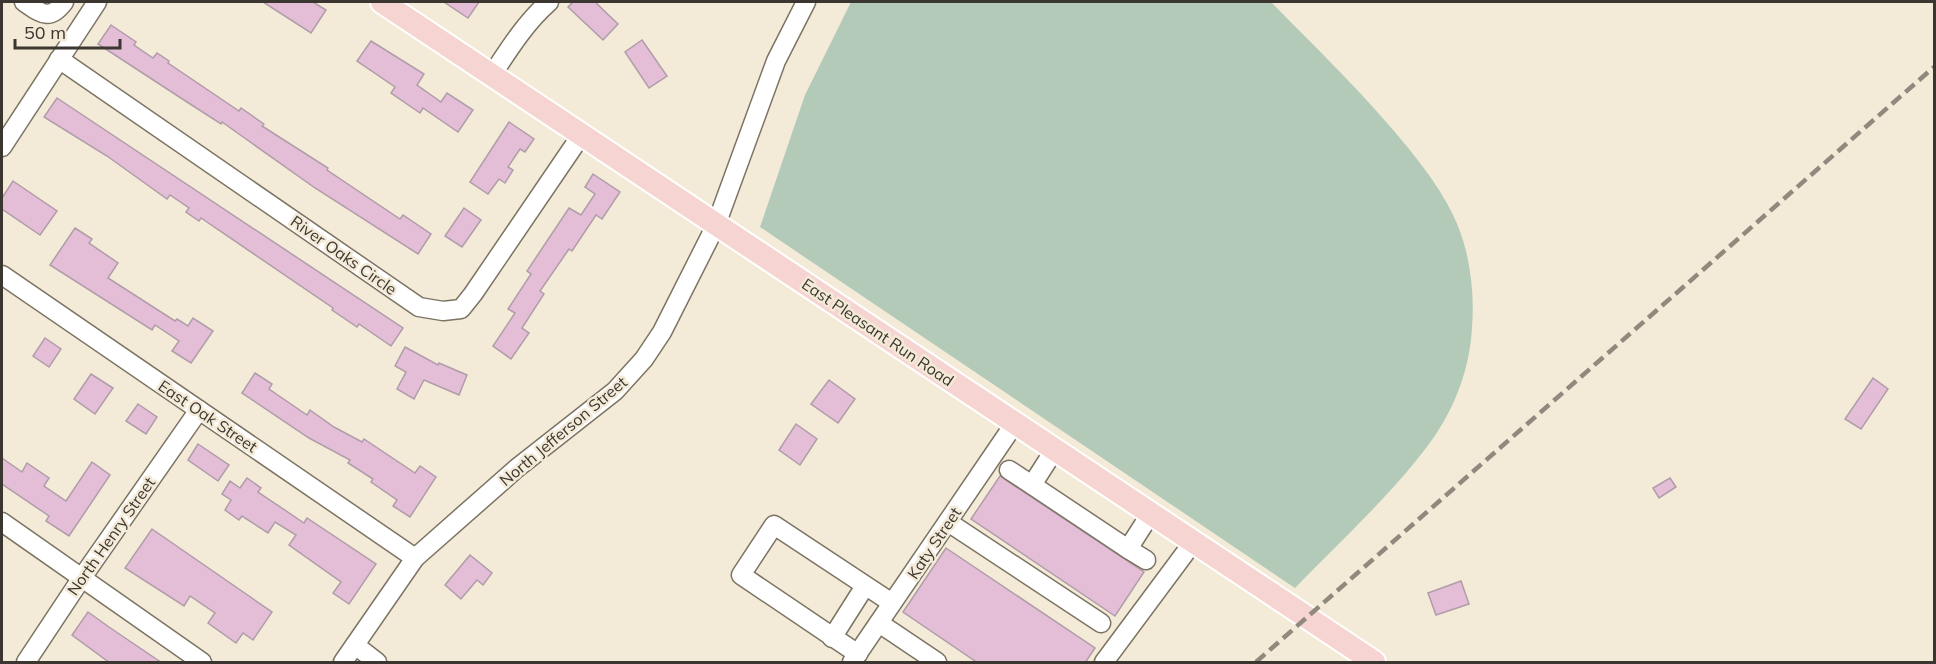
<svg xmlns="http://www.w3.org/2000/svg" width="1936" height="664" font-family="Mulish,sans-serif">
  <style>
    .green { fill: #b2cab7 }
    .building { fill: #e4bdd6; stroke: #af9da9; stroke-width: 1.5 }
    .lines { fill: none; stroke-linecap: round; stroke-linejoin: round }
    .minor-casing { stroke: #7c7463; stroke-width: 21 }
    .major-casing { stroke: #fff; stroke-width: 26 }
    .minor { stroke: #fff; stroke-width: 18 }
    .major { stroke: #f5d4d1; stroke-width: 22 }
    .rail { stroke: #90897d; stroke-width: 4.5; stroke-dasharray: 12 6; stroke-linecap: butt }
    .labels { text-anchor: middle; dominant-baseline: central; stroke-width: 5; stroke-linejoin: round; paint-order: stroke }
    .street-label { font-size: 16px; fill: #3b3730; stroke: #f4ead8 }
  </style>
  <rect width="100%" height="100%" fill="#f4ead8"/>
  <path class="green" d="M851,2H1273L1272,3C1319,51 1367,97 1409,149C1433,179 1457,212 1466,251C1472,276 1474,302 1472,327C1470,367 1456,405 1434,437C1394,493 1342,539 1295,588L760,227L805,95Z"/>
  <g class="building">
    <polygon points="263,2 313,2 326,10 311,33"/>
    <polygon points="444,2 479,2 468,18"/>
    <polygon points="573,2 595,2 618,24 603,40 568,7"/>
    <polygon points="111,25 136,42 134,45 153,58 157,53 169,61 168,63 239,111 241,108 264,124 262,126 328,168 327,170 400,219 403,215 431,234 418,254 315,188 222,122 221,124 187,102 98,44"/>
    <polygon points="642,40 667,76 649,88 625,52"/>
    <polygon points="371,41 424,74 417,85 441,102 447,93 473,110 458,132 423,108 420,113 391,93 395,87 357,61"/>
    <polygon points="57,98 403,328 391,346 359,324 357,327 332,310 333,308 201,218 199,221 186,212 189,208 170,195 167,199 107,156 44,117"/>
    <polygon points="509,122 534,139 525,152 520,149 508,167 513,170 505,183 499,179 488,194 470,182"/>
    <polygon points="593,174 620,192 602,219 596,215 572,251 569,249 540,291 544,294 522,328 529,333 511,359 493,346 515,313 508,309 531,274 527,271 569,208 581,215 595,194 585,187"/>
    <polygon points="13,181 57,211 40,235 2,209 2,198"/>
    <polygon points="464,208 481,220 462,247 445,236"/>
    <polygon points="75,228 92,239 89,243 118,263 108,278 175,321 177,319 188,326 193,318 213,331 191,363 172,351 179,341 155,325 152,330 50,265"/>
    <polygon points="45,338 61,349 49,367 33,356"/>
    <polygon points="405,347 438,365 439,363 467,375 459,395 424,380 414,399 397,389 406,372 395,366"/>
    <polygon points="255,373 272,384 269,389 307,415 310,410 334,427 362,442 364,439 415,473 420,466 436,477 410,517 393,506 397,500 371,482 373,479 348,463 350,460 309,438 242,393"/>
    <polygon points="91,374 113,388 95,414 74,399"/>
    <polygon points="1873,378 1888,389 1861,429 1845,419"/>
    <polygon points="829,380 855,399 838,423 811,404"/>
    <polygon points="138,404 157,417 146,434 126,421"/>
    <polygon points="796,424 817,439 800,465 779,450"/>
    <polygon points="198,444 229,465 218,481 188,460"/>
    <polygon points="2,458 22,472 27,463 49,478 44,486 66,501 92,462 110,475 69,536 46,521 49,516 2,484"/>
    <polygon points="1000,476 1144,572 1115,616 971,519"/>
    <polygon points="247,478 261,488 258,492 304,523 307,518 376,564 349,604 333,593 341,582 289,545 296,535 275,522 268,533 242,516 239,520 225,510 231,500 222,494 230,481 240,488"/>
    <polygon points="1670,478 1676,487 1659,498 1653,488"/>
    <polygon points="152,529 272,612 253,640 243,633 236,643 208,623 215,613 190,596 184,606 125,568"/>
    <polygon points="946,548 1095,648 1085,663 978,663 903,612"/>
    <polygon points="470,555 492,573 483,585 477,580 461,599 445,585"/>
    <polygon points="1461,581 1469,604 1436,615 1428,593"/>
    <polygon points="88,612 109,627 162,663 110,663 72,635"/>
  </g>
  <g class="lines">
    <g class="minor-casing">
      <g id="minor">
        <path d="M24,2C41,13 49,22 64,2"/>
        <polyline points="59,59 419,307 443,311 461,309 473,294 582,134"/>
        <path d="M492,75C509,49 526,22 549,2"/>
        <polyline points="2,147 97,2"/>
        <polyline points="2,275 415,558"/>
        <polyline points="1055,449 1032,485 1128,549 1151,513"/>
        <polyline points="1009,470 1032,485"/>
        <polyline points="2,522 202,662"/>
        <polyline points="948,522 1101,623"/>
        <polyline points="1128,549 1146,560"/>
        <polyline points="879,623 937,662"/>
        <polyline points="832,638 865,586"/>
        <polyline points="355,645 377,662"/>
        <polyline points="858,654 741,575 774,525 892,603"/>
        <polyline points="26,662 81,579 199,410"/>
        <polyline points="343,662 415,558 517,468 615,391 644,359 662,332 716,225 776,61 806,2"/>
        <polyline points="852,662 1015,423"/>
        <polyline points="1104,662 1194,541"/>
      </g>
    </g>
    <g class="major-casing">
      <polyline id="major" points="382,2 1374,662"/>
    </g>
    <use href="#minor" class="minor"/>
    <use href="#major" class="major"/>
    <polyline class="rail" points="1256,662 1934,67"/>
  </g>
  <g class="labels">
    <g class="street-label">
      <text transform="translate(344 255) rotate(35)">River Oaks Circle</text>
      <text transform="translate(878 332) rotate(34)">East Pleasant Run Road</text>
      <text transform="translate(208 416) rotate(34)">East Oak Street</text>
      <text transform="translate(563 431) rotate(-40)">North Jefferson Street</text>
      <text transform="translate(111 536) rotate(-55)">North Henry Street</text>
      <text transform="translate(934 543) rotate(-56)">Katy Street</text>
    </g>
  </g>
  <rect width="1936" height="664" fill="none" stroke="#3b3730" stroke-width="6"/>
  <path d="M15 39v9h105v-9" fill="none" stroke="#3b3730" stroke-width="3"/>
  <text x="24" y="39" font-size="18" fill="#3b3730" stroke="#f4ead8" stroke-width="4.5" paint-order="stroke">50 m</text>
</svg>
